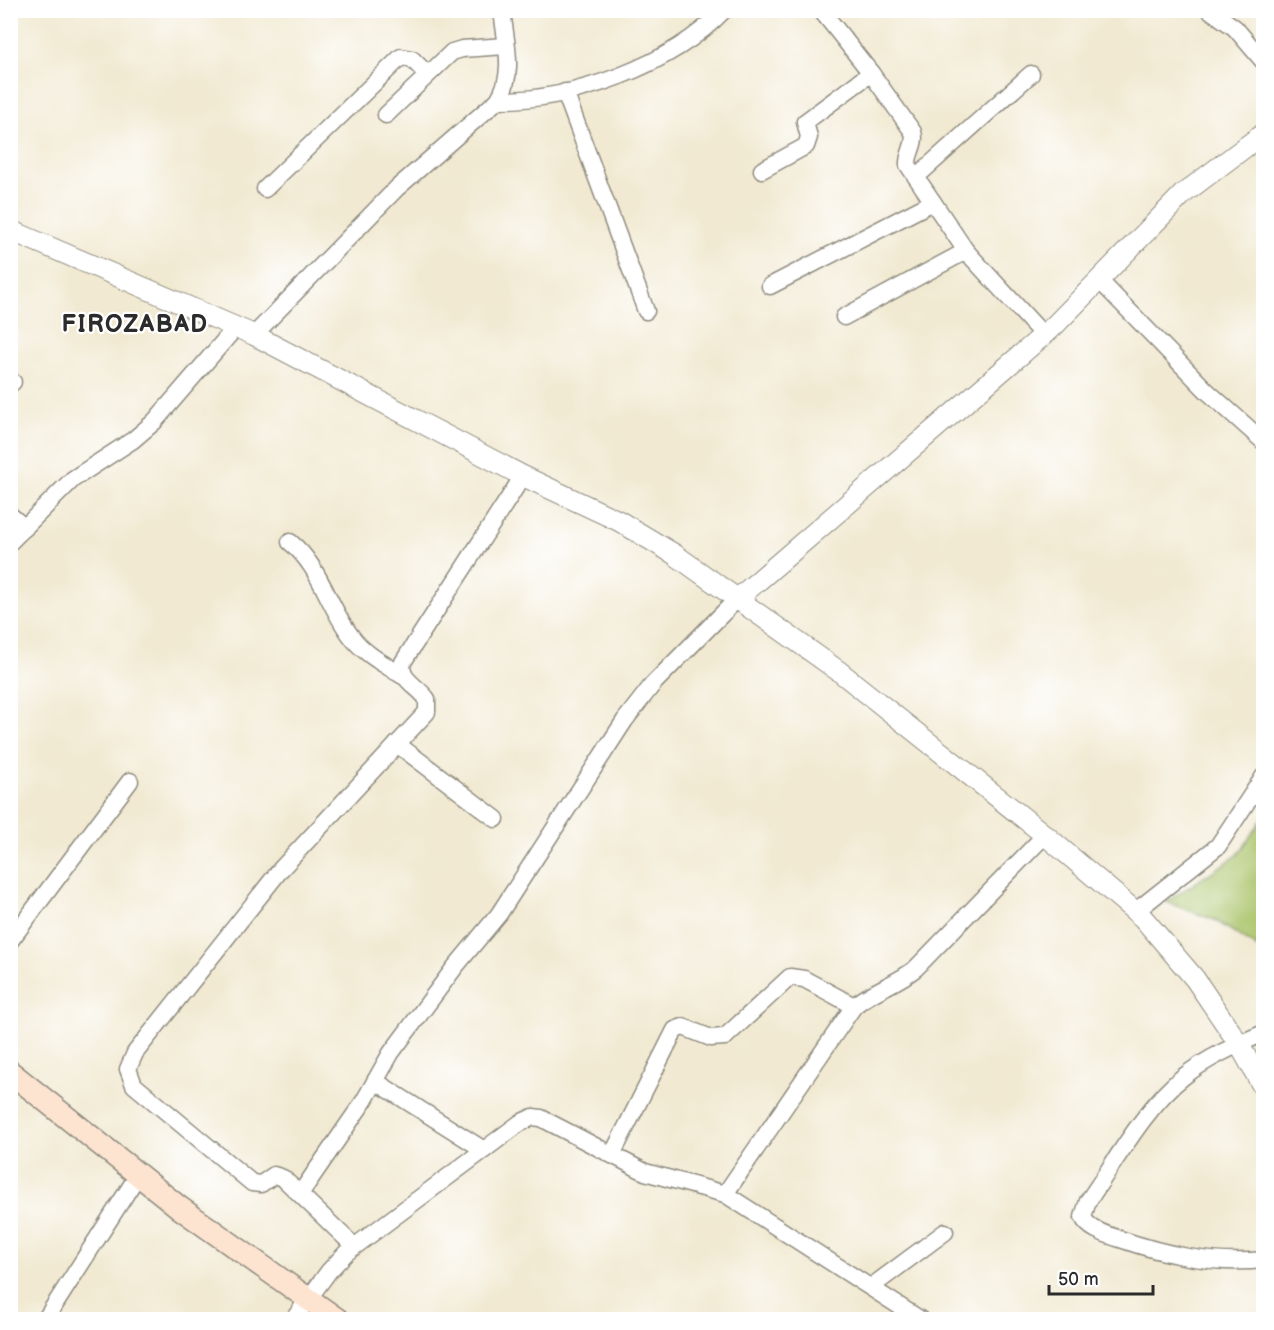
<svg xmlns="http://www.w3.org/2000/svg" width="1274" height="1330" font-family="'Balsamiq Sans',sans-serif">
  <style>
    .green { fill: #aac46a; stroke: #6a784a; stroke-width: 1.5 }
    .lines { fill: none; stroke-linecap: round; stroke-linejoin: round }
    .minor-casing { stroke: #8e8a7e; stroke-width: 19 }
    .tertiary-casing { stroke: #8e8a7e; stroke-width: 22 }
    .secondary-casing { stroke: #8e8a7e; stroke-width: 25 }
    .minor { stroke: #fff; stroke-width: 16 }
    .tertiary { stroke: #fff; stroke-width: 20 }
    .secondary { stroke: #fde4d0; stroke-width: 22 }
    .labels { text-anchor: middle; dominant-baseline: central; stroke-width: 4.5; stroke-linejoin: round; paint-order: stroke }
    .district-label { font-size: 24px; font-weight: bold; letter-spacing: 1.5px; fill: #2b2b2b; stroke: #fff }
  </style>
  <rect width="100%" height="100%" fill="#fff"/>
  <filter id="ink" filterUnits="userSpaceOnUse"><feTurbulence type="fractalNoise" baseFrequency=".0167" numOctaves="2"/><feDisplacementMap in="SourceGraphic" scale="12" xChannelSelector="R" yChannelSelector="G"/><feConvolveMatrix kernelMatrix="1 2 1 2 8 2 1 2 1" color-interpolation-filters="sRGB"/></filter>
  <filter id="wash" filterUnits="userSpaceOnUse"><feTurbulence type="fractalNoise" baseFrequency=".008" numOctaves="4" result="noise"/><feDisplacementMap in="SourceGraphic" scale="24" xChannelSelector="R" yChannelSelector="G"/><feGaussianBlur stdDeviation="1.35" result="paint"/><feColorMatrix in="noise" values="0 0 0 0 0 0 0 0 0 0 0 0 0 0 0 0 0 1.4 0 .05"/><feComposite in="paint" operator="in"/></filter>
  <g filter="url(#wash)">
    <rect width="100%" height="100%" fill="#f1e9d1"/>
    <polygon class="green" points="1263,818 1263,951 1215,920 1166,902 1238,855"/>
  </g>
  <g filter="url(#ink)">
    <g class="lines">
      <g class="minor-casing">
        <g id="minor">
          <path d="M821,10L871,73L913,132C917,144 907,153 908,165L966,251L1044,336"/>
          <polyline points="1210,10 1235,28 1264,62"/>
          <polyline points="565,92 646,311"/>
          <path d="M498,100C573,101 672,65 724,10"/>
          <polyline points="386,115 452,52 462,49 506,46"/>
          <polyline points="762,170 806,146 809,137 805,122 871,73"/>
          <polyline points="916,177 1031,74"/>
          <polyline points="265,189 401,57 412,59 427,74"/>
          <polyline points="1100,281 1207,391 1264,442"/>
          <polyline points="770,286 933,202"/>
          <polyline points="844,317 966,251"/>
          <path d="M254,335L397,188L498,100C516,73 505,41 502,10"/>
          <polyline points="10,384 13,382"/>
          <polyline points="10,515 25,528"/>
          <polyline points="10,542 73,479 133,440 154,422 236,327"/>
          <path d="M290,542C320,566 328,606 351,636C364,654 384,664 403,676"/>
          <polyline points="397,744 496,819"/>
          <polyline points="1136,911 1218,846 1264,776"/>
          <polyline points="10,941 130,781"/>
          <path d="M1264,1033C1236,1045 1207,1058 1183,1077C1146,1106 1115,1162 1088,1201L1083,1217C1088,1229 1105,1234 1117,1238C1166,1255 1212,1265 1264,1260"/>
          <polyline points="375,1081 484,1150"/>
          <polyline points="612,1155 675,1030 683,1027 711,1038 725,1037 790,977 804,979 854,1006"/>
          <polyline points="300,1194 364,1101 391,1053 455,967 499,914 625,720 653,684 736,600"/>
          <path d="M725,1194L854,1006C873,990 897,984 916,968L1045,835"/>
          <path d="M354,1246L283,1178L274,1175L261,1184L252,1183L134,1085L128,1069L135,1053L281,869L427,712V699C418,686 398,679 403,662L523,476"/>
          <polyline points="871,1287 945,1232"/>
          <polyline points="45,1320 138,1175"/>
          <polyline points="293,1320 329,1271 346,1253 520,1123 533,1117 541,1118 645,1172 725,1194 921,1320"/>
        </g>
      </g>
      <g class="tertiary-casing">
        <g id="tertiary">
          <polyline points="10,230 254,335 523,476 619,521 674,554 840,672 1045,835 1143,918 1195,979 1239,1044 1264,1089"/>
          <polyline points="736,600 1053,327 1183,194 1264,133"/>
        </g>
      </g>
      <g class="secondary-casing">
        <polyline id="secondary" points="10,1072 180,1208 338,1320"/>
      </g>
      <use href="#minor" class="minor"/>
      <use href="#tertiary" class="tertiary"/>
      <use href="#secondary" class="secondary"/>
    </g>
  </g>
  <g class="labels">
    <g class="district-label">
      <text x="135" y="324">FIROZABAD</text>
    </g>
  </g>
  <rect width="1274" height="1330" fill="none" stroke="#fff" stroke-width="36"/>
  <path d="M1049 1285v9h104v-9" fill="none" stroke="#2b2b2b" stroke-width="3"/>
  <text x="1058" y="1285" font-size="18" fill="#2b2b2b" stroke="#ffffff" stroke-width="4.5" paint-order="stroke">50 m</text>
</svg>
